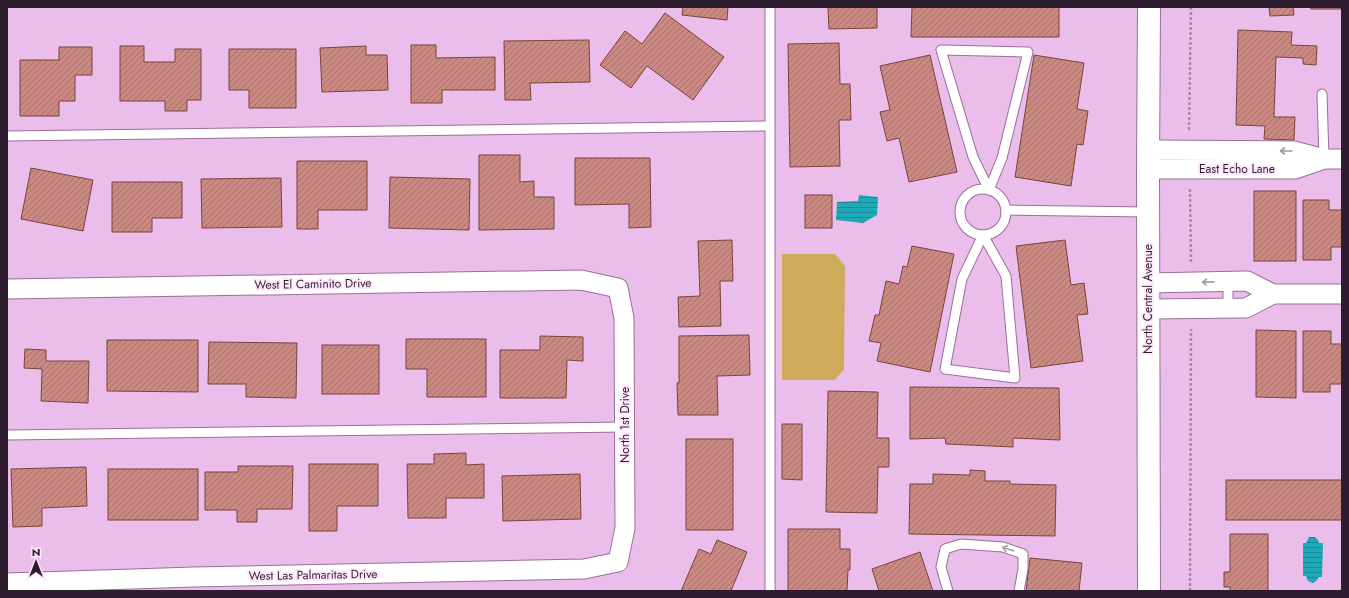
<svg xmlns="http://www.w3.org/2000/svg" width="1349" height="598" font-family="Jost,sans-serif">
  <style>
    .green { fill: #cdab5b }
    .water { fill: url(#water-rules) }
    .building { fill: url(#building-hatch); stroke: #7b433d }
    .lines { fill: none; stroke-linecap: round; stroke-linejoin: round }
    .service-casing { stroke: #996f98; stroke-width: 11 }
    .minor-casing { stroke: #996f98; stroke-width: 21 }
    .secondary-casing { stroke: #996f98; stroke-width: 24 }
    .path { stroke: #ab87aa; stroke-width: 2.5; stroke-dasharray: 3 2; stroke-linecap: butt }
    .service { stroke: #fff; stroke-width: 9 }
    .minor { stroke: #fff; stroke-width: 19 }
    .secondary { stroke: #fff; stroke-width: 22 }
    .oneway { stroke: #a199a1 }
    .labels { text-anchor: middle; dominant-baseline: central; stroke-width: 4; stroke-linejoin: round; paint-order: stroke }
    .street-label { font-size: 12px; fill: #2e1d2e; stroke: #ffe7fe }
  </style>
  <defs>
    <pattern id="water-rules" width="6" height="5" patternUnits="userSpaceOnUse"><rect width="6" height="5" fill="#1ea9b8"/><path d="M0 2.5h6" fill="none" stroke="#1b8996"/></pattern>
    <pattern id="building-hatch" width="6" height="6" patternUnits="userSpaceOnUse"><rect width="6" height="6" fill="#c98a83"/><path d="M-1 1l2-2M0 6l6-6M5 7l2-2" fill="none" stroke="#a4706c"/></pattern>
  </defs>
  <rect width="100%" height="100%" fill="#ebbdea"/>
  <polygon class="green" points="782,254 835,254 845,266 844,369 835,380 782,380"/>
  <g class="water">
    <polygon points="859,195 878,197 877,215 863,223 836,220 837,202 858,201"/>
    <polygon points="1309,537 1315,537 1318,540 1319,543 1323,543 1322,577 1319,577 1316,581 1313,583 1308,581 1306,576 1303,576 1303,543 1306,543"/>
  </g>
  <g class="building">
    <polygon points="683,7 728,7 727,20 682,15"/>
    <polygon points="828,7 877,7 877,28 829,29"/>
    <polygon points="912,7 1059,7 1059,37 911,37"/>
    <polygon points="1269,7 1293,7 1294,15 1270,16"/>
    <rect x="1311" y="7" width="30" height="2"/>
    <polygon points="665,13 724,57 693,100 647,66 631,88 600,65 625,31 642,44"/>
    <polygon points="1238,30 1292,32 1291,45 1317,46 1316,65 1303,64 1303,58 1276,57 1274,117 1295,117 1294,140 1264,139 1265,126 1236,125"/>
    <polygon points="589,40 590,82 530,83 531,100 505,100 504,41"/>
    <polygon points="839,43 840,84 850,84 851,120 839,120 840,166 790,167 788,44"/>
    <polygon points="411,45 436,45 436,58 495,57 495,90 442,90 442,103 411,103"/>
    <polygon points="120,46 144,46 144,62 175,62 175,49 201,49 201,100 187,100 187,111 165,111 165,101 120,101"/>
    <polygon points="366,46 366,55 387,55 388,90 322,92 320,48"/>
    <polygon points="59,47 92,47 92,75 75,75 75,101 59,101 59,116 20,116 20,60 59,60"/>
    <polygon points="229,49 296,49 296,108 249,108 249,90 229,90"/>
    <polygon points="930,55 957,172 909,182 899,138 887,141 880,112 890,110 880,66"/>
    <polygon points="1034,55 1084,63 1077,109 1088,111 1083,145 1077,144 1071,186 1015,177"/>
    <polygon points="479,155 520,155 520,182 534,181 534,197 554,197 554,229 479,230"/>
    <polygon points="575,158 650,158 651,227 629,228 629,204 575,205"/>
    <polygon points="297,161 367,161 367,210 318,210 318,229 297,229"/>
    <polygon points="31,168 93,180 83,231 21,219"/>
    <polygon points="390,177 470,179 469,230 389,228"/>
    <polygon points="281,178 282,227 202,228 201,179"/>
    <polygon points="112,182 182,182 182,218 152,218 152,232 112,232"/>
    <rect x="1254" y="191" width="42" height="70"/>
    <rect x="805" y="195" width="27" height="33"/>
    <polygon points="1303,200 1329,200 1329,210 1342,210 1342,247 1331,247 1331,260 1303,260"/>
    <polygon points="732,240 733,281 720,281 721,326 679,327 678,297 700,296 698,241"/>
    <polygon points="1065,240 1071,285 1084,283 1088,314 1077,315 1083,361 1031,368 1016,246"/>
    <polygon points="912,246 954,254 930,372 877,361 881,343 869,341 875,315 879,315 886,281 899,284 903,266 907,267"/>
    <polygon points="1256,330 1296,331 1296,398 1256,397"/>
    <polygon points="1303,331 1331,331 1331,344 1342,344 1342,384 1330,384 1330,392 1303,392"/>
    <polygon points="749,335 750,375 717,376 718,415 678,415 677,383 679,383 679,336"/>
    <polygon points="540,336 583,337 583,361 567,360 566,398 500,398 500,350 540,350"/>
    <polygon points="406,339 486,339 486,397 427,397 427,369 406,369"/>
    <polygon points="107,340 198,340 198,392 107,391"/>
    <polygon points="209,342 297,343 296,398 246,397 246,384 208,384"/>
    <rect x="322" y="345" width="57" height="49"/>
    <polygon points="25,349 46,350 46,361 89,361 88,403 41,401 42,369 24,368"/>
    <polygon points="910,387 1059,388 1060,440 1013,438 1013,447 946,444 945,438 910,439"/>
    <polygon points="828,391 878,392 877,438 889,438 889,467 878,467 877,513 826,512"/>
    <polygon points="782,424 802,424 802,480 782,479"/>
    <rect x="686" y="439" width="47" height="91"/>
    <polygon points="466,453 466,465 484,464 484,498 446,498 446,518 408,518 407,464 434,464 434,454"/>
    <polygon points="309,464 378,464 378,506 337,506 337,531 309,531"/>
    <polygon points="238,466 293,466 292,509 257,509 257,522 237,522 237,510 205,510 205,472 238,472"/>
    <polygon points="86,467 87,506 42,508 42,526 13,527 11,469"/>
    <rect x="108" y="469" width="90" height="51"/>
    <polygon points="970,470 985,471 985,481 1010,481 1010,484 1056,485 1055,536 909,534 910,484 933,484 933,474 970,475"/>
    <polygon points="580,474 581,519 503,521 502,476"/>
    <rect x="1226" y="480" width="116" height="40"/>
    <polygon points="788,529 840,529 840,549 850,549 850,570 848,570 847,591 788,591"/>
    <polygon points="1230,534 1268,534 1268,591 1230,591 1230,587 1224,587 1224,572 1230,572"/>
    <polygon points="717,540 747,552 731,591 681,591 699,549 711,554"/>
    <polygon points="920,552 933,591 879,591 872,569"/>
    <polygon points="1030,558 1082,563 1079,591 1026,591"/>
  </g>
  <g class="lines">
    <g class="service-casing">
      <g id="service">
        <polyline points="770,7 770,591"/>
        <polygon points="941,50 1028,52 1002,158 989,190 973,157"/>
        <polyline points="1322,94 1324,159"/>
        <polyline points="7,136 769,126"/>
        <circle cx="983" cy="212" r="23"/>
        <polyline points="1006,210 1148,212"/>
        <polygon points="983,235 1006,276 1015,378 945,369 962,279"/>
        <polyline points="1228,282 1228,308"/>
        <polyline points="7,435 625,427"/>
        <polyline points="948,591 941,567 945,549 961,544 1003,547 1023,554 1023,569 1019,591"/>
      </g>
    </g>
    <g class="minor-casing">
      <g id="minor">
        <polyline points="1148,150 1294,151 1324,159 1342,159"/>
        <polyline points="1148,169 1295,169 1324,159"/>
        <polyline points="1148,283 1247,281 1273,294 1342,294"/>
        <polyline points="7,289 581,280 618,288 624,318 625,528 618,562 584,569 194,577 7,583"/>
        <polyline points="1148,309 1246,308 1273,294"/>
      </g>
    </g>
    <g class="secondary-casing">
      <polyline id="secondary" points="1149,591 1148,169 1149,7"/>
    </g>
    <g class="path">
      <polyline points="1189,130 1191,7"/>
      <polyline points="1190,189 1191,262"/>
      <polyline points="1190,591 1191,329"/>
    </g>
    <use href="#service" class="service"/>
    <use href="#minor" class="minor"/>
    <use href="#secondary" class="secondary"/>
  </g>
  <defs><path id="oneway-shaft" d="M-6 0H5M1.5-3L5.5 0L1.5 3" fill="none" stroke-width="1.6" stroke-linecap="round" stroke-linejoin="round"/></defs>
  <g class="oneway">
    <use href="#oneway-shaft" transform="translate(1286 151) rotate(-180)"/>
    <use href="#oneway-shaft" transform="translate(1208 282) rotate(179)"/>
    <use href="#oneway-shaft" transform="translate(1008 549) rotate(-162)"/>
  </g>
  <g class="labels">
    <g class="street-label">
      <text x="1237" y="169">East Echo Lane</text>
      <text transform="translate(313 284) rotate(-1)">West El Caminito Drive</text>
      <text transform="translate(1148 299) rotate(-90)">North Central Avenue</text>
      <text transform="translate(625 425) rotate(-90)">North 1st Drive</text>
      <text transform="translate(313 575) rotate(-1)">West Las Palmaritas Drive</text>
    </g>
  </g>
  <rect width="1349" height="598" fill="none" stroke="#2e1d2e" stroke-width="16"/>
  <g transform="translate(36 562)" stroke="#ffe7fe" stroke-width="3" paint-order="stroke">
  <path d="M0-3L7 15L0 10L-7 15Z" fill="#2e1d2e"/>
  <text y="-6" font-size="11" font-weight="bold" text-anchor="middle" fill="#2e1d2e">N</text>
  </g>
</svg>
